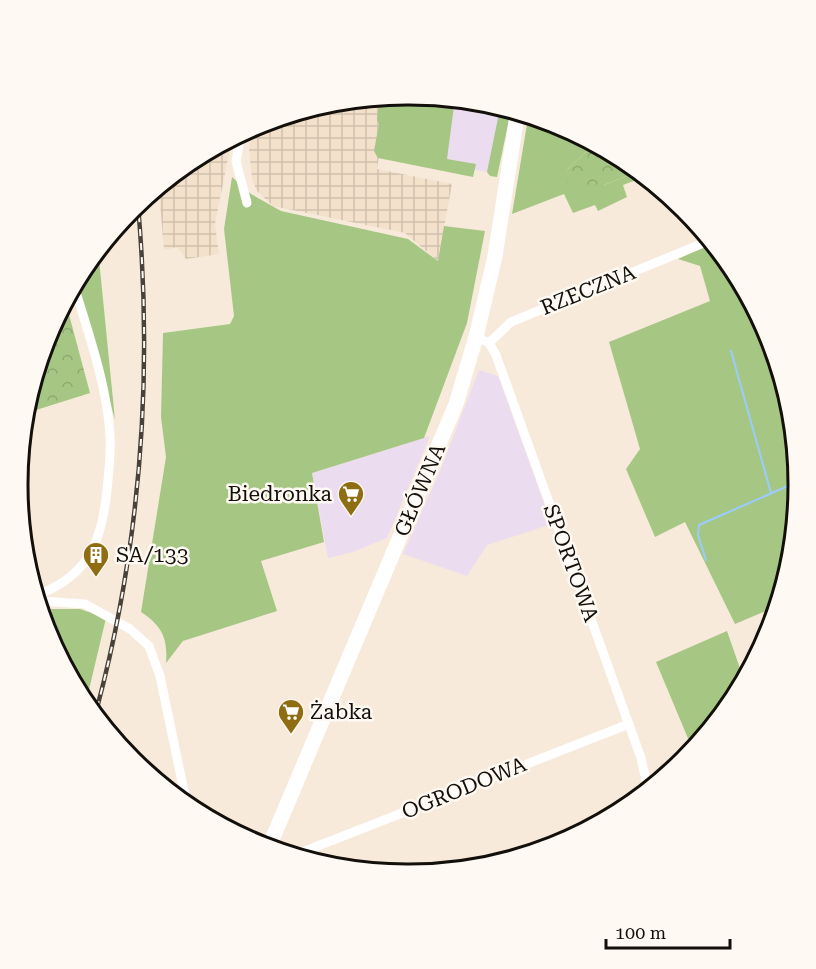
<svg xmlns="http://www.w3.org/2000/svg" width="816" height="969" font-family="'Roboto Serif',serif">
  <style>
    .commercial { fill: #ecdcef }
    .industrial { fill: url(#industrial-grid) }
    .green { fill: #a6c784 }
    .forest { fill: url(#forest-crowns) }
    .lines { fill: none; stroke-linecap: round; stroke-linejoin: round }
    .stream { stroke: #9bccfe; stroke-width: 2 }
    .street { stroke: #fff; stroke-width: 9 }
    .primary { stroke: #fff; stroke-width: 15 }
    .rail-casing { stroke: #48423b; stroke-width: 4.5 }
    .rail { stroke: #fef9f2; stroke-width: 2; stroke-dasharray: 7; stroke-linecap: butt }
    .labels { text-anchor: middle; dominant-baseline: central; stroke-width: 5; stroke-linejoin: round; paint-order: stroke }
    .street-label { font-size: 21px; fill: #130f0a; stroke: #fef9f2 }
    .poi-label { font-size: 21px; fill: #130f0a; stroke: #fef9f2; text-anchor: start }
    .rim { fill: none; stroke: #130f0a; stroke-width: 3 }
  </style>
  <defs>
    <pattern id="industrial-grid" width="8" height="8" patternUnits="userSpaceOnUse" patternTransform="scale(1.5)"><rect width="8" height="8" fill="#f3e1cb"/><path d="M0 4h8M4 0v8" fill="none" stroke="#cfc0ad"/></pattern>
    <pattern id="forest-crowns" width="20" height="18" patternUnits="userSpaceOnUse" patternTransform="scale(1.5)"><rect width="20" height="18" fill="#a6c784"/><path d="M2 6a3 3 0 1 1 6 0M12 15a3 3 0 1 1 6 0" fill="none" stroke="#8eaa71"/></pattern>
  </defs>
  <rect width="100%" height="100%" fill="#f7eadb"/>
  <g class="commercial">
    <polygon points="408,95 505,114 494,173 405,159"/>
    <polygon points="479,370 498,376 552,524 487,545 467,576 403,554 440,471"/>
    <polygon points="430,436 387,538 350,553 328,558 312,473"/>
  </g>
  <g class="industrial">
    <polygon points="382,100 387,106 377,169 452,184 438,261 405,233 273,206 257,191 252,179 249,148 253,128 259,124"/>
    <polygon points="231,143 215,224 219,254 186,259 177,247 164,250 159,191"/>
  </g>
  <g class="green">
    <polygon points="408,95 475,108 454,106 447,159 476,164 473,177 378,158 374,151 379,124 377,120 379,100"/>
    <polygon points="499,113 510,115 497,177 490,176 487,172"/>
    <polygon points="528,118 558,124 591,147 567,170 604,185 631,174 639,179 623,185 627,197 598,211 595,205 573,213 564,194 512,214"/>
    <path d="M232,177L251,194L281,211L408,239L438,261L444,226L485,231L467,323L424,438L312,473L324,542L261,561L277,611L183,641L166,663C168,638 162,626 141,612L166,457L161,417L163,333L230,324L234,316L224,229Z"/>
    <polygon points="708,245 768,336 798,485 773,608 735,624 685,522 655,537 626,469 640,449 609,342 710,301 700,266 678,259"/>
    <polygon points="99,259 115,420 79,288"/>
    <polygon points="51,609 80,609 106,618 88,694 57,648"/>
    <polygon points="727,631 742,674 692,748 656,662"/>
  </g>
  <g class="forest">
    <polygon points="591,147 631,174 604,185 574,191 566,181 567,170"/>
    <polygon points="67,307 90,393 33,411 48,335"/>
  </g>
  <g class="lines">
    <g class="stream">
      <polyline points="731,351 771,493"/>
      <polyline points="706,560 698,535 699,525 797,482"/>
    </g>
    <g class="street">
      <polyline points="240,137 236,161 247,203"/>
      <polyline points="476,337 489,343 496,355 641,758 647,785"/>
      <polyline points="489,343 511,322 706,242"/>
      <path d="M40,594C90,574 102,540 107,490C109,472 111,453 110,435C107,387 90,338 76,292"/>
      <polyline points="41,601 85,604 130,629 149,646 160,676 185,796"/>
      <polyline points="300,853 629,724"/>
    </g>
    <polyline class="primary" points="269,847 456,404 476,337 495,256 517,116"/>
    <g class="rail-casing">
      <path id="rail" d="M97,708C141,543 153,375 138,205"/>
    </g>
    <use href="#rail" class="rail"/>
  </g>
  <defs>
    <g id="supermarket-pin" transform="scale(1.35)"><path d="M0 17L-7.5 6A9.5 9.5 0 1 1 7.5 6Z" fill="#8f6d12" stroke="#fef9f2"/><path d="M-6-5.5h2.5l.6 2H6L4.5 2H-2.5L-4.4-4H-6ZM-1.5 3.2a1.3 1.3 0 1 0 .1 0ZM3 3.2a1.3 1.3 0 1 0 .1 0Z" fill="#fff"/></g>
    <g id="building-pin" transform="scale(1.35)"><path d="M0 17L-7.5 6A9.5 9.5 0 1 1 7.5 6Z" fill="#8f6d12" stroke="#fef9f2"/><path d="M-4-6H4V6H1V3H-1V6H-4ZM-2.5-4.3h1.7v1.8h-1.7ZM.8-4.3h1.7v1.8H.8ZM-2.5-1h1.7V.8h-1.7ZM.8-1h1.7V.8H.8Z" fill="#fff"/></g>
  </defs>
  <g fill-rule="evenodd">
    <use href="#supermarket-pin" x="351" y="494"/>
    <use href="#building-pin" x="96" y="555"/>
    <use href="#supermarket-pin" x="291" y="712"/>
  </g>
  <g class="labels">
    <g class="street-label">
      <text transform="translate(588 290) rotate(-22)">RZECZNA</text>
      <text transform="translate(420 490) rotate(-67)">GŁÓWNA</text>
      <text transform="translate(571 563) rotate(70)">SPORTOWA</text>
      <text transform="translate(464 788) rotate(-22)">OGRODOWA</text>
    </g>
    <g class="poi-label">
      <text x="332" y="494" text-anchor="end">Biedronka</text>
      <text x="116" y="555">SA/133</text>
      <text x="310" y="712">Żabka</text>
    </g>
  </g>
  <path d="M0 0H816V969H0ZM407 105H409A379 379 0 0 1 788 484V485A379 379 0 0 1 409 864H407A379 379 0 0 1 28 485V484A379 379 0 0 1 407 105Z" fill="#fef9f2" fill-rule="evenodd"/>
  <path class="rim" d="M407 105H409A379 379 0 0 1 788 484V485A379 379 0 0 1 409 864H407A379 379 0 0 1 28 485V484A379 379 0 0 1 407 105Z"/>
  <path d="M606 939v9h124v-9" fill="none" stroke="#130f0a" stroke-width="3"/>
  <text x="615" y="939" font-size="18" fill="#130f0a" stroke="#fef9f2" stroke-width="4.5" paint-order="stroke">100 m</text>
</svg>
